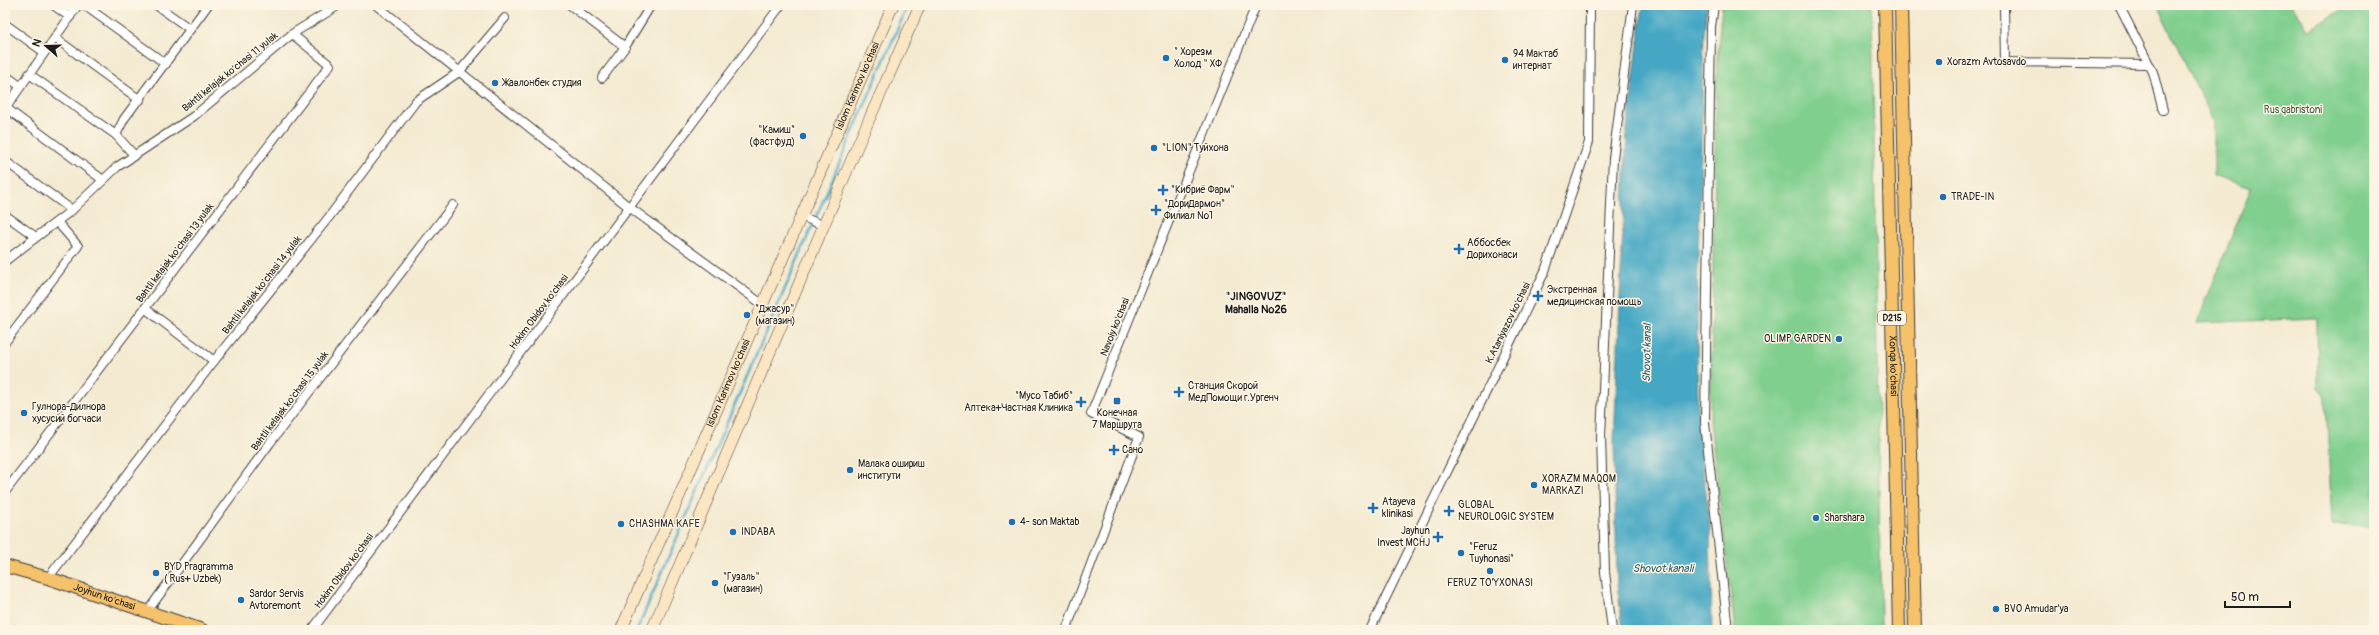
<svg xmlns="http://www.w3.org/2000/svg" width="2379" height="635" font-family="Pangolin,sans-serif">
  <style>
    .green { fill: #80cf8e; stroke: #4e7655 }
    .water { fill: #45a7c4; stroke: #306270 }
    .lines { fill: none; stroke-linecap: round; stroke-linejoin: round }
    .stream { stroke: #45a7c4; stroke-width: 2.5 }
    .street-casing { stroke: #3c3b37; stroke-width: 10 }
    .secondary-casing { stroke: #3c3b37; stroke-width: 12 }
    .primary-casing { stroke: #3c3b37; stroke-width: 14 }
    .street { stroke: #fff; stroke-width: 8 }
    .secondary { stroke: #fbe6c4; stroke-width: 11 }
    .primary { stroke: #f5c16b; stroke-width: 12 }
    .poi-dot { fill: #1f6fb2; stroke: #fcf5e5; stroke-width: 1.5 }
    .labels { text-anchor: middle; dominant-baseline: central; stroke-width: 3; stroke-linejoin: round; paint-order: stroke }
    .shield { fill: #fcf5e5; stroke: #5f5d58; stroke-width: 1 }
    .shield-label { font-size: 9px; font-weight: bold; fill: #1c1c1c }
    .poi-label { font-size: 10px; fill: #1c1c1c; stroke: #fcf5e5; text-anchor: start }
    .street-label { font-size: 10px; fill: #1c1c1c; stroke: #fcf5e5 }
    .park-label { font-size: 10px; fill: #3f5b44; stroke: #fcf5e5 }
    .neighbourhood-label { font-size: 11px; font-weight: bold; fill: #1c1c1c; stroke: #fcf5e5 }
    .water-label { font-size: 11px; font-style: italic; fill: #2e5b68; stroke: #fcf5e5 }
  </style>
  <rect width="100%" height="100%" fill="#fcf5e5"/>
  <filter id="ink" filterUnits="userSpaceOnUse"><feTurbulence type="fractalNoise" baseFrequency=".025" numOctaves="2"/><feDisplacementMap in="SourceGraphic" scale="8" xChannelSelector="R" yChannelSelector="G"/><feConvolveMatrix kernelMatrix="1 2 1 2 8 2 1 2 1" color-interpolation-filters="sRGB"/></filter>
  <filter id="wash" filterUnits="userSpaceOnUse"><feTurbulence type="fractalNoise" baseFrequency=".012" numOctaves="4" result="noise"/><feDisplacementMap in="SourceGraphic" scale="16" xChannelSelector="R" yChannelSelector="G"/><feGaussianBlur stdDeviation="0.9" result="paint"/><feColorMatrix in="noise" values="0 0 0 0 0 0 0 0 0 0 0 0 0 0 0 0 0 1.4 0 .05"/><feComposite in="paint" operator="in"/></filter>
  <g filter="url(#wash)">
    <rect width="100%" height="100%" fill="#f4ead1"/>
    <g class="green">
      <polygon points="1722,5 1872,5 1881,630 1735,630 1710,422 1717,59"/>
      <polygon points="2157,5 2292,5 2309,30 2349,5 2374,5 2374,527 2332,525 2326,401 2325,395 2318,389 2317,318 2197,323 2251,188 2214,175 2214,122"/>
    </g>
    <polygon class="water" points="1643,5 1707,5 1704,35 1697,301 1698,428 1710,527 1712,630 1623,630 1617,584 1614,442 1627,130"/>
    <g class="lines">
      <polyline class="stream" points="637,630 908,5"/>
    </g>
  </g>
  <g filter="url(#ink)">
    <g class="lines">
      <g class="street-casing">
        <g id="street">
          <polyline points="53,5 70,17"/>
          <polyline points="84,5 166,64"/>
          <polyline points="156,5 190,29"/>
          <polyline points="376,5 629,207 762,304"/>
          <polyline points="570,5 625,47"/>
          <polyline points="1714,5 1711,27 1705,423 1728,630"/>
          <polyline points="2004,5 2005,62 2148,64"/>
          <polyline points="2119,5 2153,72 2163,110"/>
          <polyline points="5,24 44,52"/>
          <polyline points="55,38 140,100"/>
          <polyline points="29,74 116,135"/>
          <polyline points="5,75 20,86"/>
          <polyline points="602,78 625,47 651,5"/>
          <polyline points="6,108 103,180"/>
          <polyline points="5,109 78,5"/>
          <polyline points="134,155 116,135 124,119 208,5"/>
          <polyline points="5,161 72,210"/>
          <polyline points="5,215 36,237"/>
          <polyline points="801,216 824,226"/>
          <polyline points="5,261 72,210 117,167 194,116 292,34 339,5"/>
          <polyline points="146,309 214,361"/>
          <polyline points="5,342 78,246 58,223"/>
          <polyline points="5,492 330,65 292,34"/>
          <polyline points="48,578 214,361 329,217 416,101 459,72 505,18"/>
          <polyline points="147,612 270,443 453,205"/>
          <polyline points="312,630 781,5"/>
          <polyline points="1066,630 1139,437 1091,414 1256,5"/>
          <polyline points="1370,630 1545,271 1589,142 1590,5"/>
          <polyline points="1612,630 1605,572 1601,437 1613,158 1633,5"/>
        </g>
      </g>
      <g class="secondary-casing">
        <g id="secondary">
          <path id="s1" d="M621,630L893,5"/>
          <polyline points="652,630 860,140 920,5"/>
        </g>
      </g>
      <g class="primary-casing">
        <g id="primary">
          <path id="s2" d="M1885,5L1899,630"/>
          <polyline points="1901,5 1915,630"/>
          <path id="s3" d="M5,566L48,578L202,630"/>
        </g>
      </g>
      <use href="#street" class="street"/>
      <use href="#secondary" class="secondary"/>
      <use href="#primary" class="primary"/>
    </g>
  </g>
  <g class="poi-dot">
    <circle cx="1166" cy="58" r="4"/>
    <circle cx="1505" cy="60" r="4"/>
    <circle cx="1939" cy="62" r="4"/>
    <circle cx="495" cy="83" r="4"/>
    <circle cx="803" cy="136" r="4"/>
    <circle cx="1154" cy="148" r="4"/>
    <path d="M1161 184h4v4h4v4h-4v4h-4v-4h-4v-4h4z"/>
    <circle cx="1943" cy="197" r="4"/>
    <path d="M1154 204h4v4h4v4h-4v4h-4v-4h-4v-4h4z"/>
    <path d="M1457 243h4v4h4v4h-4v4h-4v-4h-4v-4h4z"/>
    <path d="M1536 290h4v4h4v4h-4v4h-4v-4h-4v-4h4z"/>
    <circle cx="747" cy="315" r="4"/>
    <circle cx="1839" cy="339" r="4"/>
    <path d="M1177 386h4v4h4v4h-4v4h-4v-4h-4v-4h4z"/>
    <rect x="1113" y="397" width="8" height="8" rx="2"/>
    <path d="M1079 396h4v4h4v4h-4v4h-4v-4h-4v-4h4z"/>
    <circle cx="24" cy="413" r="4"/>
    <path d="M1112 444h4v4h4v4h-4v4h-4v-4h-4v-4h4z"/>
    <circle cx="850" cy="470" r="4"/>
    <circle cx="1534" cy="485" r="4"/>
    <path d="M1371 502h4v4h4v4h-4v4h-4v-4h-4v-4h4z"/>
    <path d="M1447 505h4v4h4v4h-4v4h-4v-4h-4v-4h4z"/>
    <circle cx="1816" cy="518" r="4"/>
    <circle cx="1012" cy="522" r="4"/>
    <circle cx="621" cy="524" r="4"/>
    <circle cx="733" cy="532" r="4"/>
    <path d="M1436 531h4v4h4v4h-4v4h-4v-4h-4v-4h4z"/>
    <circle cx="1461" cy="553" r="4"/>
    <circle cx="1490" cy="571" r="4"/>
    <circle cx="156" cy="573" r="4"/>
    <circle cx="715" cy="583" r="4"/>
    <circle cx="241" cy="600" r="4"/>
    <circle cx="1996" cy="609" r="4"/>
  </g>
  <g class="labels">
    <rect class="shield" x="1878" y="311" width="28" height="14" rx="3"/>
    <g class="shield-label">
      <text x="1892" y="318">D215</text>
    </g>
    <g class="poi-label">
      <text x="1174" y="52">" Хорезм<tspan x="1174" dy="12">Холод " ХФ</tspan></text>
      <text x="1513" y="54">94 Мактаб<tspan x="1513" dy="12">интернат</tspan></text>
      <text x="1947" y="62">Xorazm Avtosavdo</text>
      <text x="503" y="83">Жавлонбек студия</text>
      <text x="795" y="130" text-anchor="end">"Камиш"<tspan x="795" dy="12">(фастфуд)</tspan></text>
      <text x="1162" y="148">"LION" Туйхона</text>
      <text x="1171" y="190">"Кибриё Фарм"</text>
      <text x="1951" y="197">TRADE-IN</text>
      <text x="1164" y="204">"ДориДармон"<tspan x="1164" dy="12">Филиал №1</tspan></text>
      <text x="1467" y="243">Аббосбек<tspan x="1467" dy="12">Дорихонаси</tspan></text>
      <text x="1547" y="290">Экстренная<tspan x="1547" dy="12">медицинская помощь</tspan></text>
      <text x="755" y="309">"Джасур"<tspan x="755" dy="12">(магазин)</tspan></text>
      <text x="1831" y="339" text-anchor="end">OLIMP GARDEN</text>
      <text x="1188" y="386">Станция Скорой<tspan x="1188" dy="12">МедПомощи г.Ургенч</tspan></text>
      <text x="1073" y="396" text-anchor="end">"Мусо Табиб"<tspan x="1073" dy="12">Аптека+Частная Клиника</tspan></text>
      <text x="32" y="407">Гулнора-Дилнора<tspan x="32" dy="12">хусусий богчаси</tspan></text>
      <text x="1117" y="413" text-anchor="middle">Конечная<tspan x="1117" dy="12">7 Маршрута</tspan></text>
      <text x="1122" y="450">Сано</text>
      <text x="858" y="464">Малака ошириш<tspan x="858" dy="12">институти</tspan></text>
      <text x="1542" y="479">XORAZM MAQOM<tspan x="1542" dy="12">MARKAZI</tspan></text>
      <text x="1382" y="502">Atayeva<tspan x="1382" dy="12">klinikasi</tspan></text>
      <text x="1458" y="505">GLOBAL<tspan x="1458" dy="12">NEUROLOGIC SYSTEM</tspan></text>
      <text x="1824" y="518">Sharshara</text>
      <text x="1020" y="522">4- son Maktab</text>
      <text x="629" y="524">CHASHMA KAFE</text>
      <text x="1430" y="531" text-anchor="end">Jayhun<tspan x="1430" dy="12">Invest MCHJ</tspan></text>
      <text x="741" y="532">INDABA</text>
      <text x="1469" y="547">"Feruz<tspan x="1469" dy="12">Tuyhonasi"</tspan></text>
      <text x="164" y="567">BYD Pragramma<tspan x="164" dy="12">( Rus+ Uzbek)</tspan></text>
      <text x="723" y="577">"Гузаль"<tspan x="723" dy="12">(магазин)</tspan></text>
      <text x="1490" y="583" text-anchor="middle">FERUZ TO'YXONASI</text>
      <text x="249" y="594">Sardor Servis<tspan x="249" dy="12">Avtoremont</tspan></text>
      <text x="2004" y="609">BVO Amudar'ya</text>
    </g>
    <g class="street-label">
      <text transform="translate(230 72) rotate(-39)">Bahtli kelajak ko'chasi 11 yulak</text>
      <text stroke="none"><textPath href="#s1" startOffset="593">Islom Karimov ko'chasi</textPath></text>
      <text transform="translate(175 253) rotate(-53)">Bahtli kelajak ko'chasi 13 yulak</text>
      <text transform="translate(262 285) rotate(-52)">Bahtli kelajak ko'chasi 14 yulak</text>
      <text transform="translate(539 312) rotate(-53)">Hokim Obidov ko'chasi</text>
      <text transform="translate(1508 323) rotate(-64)">K.Ataniyazov ko'chasi</text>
      <text transform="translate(1115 327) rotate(-68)">Navoiy ko'chasi</text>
      <text stroke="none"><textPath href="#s2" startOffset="361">Xonqa ko'chasi</textPath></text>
      <text stroke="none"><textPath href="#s1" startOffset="269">Islom Karimov ko'chasi</textPath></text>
      <text transform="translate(290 401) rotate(-53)">Bahtli kelajak ko'chasi 15 yulak</text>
      <text transform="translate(344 571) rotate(-53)">Hokim Obidov ko'chasi</text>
      <text stroke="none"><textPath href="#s3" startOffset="104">Joyhun ko'chasi</textPath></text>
    </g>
    <g class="park-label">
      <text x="2293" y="110">Rus qabristoni</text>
    </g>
    <g class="neighbourhood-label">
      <text x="1256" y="296">"JINGOVUZ"<tspan x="1256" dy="13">Mahalla №26</tspan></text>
    </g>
    <g class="water-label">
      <text transform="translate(1647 353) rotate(-89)">Shovot kanal</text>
      <text x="1663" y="568">Shovot kanali</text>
    </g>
  </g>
  <rect width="2379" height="635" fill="none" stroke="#fcf5e5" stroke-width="20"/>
  <g transform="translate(46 46) rotate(290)" stroke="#fcf5e5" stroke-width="3" paint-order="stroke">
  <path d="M0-3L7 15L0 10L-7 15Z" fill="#1c1c1c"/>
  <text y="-6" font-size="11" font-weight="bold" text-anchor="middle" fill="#1c1c1c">N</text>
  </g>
  <path d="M2225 601v6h65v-6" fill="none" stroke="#1c1c1c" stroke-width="2"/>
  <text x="2231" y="601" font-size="12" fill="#1c1c1c" stroke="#fcf5e5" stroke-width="3" paint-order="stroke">50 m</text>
</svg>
